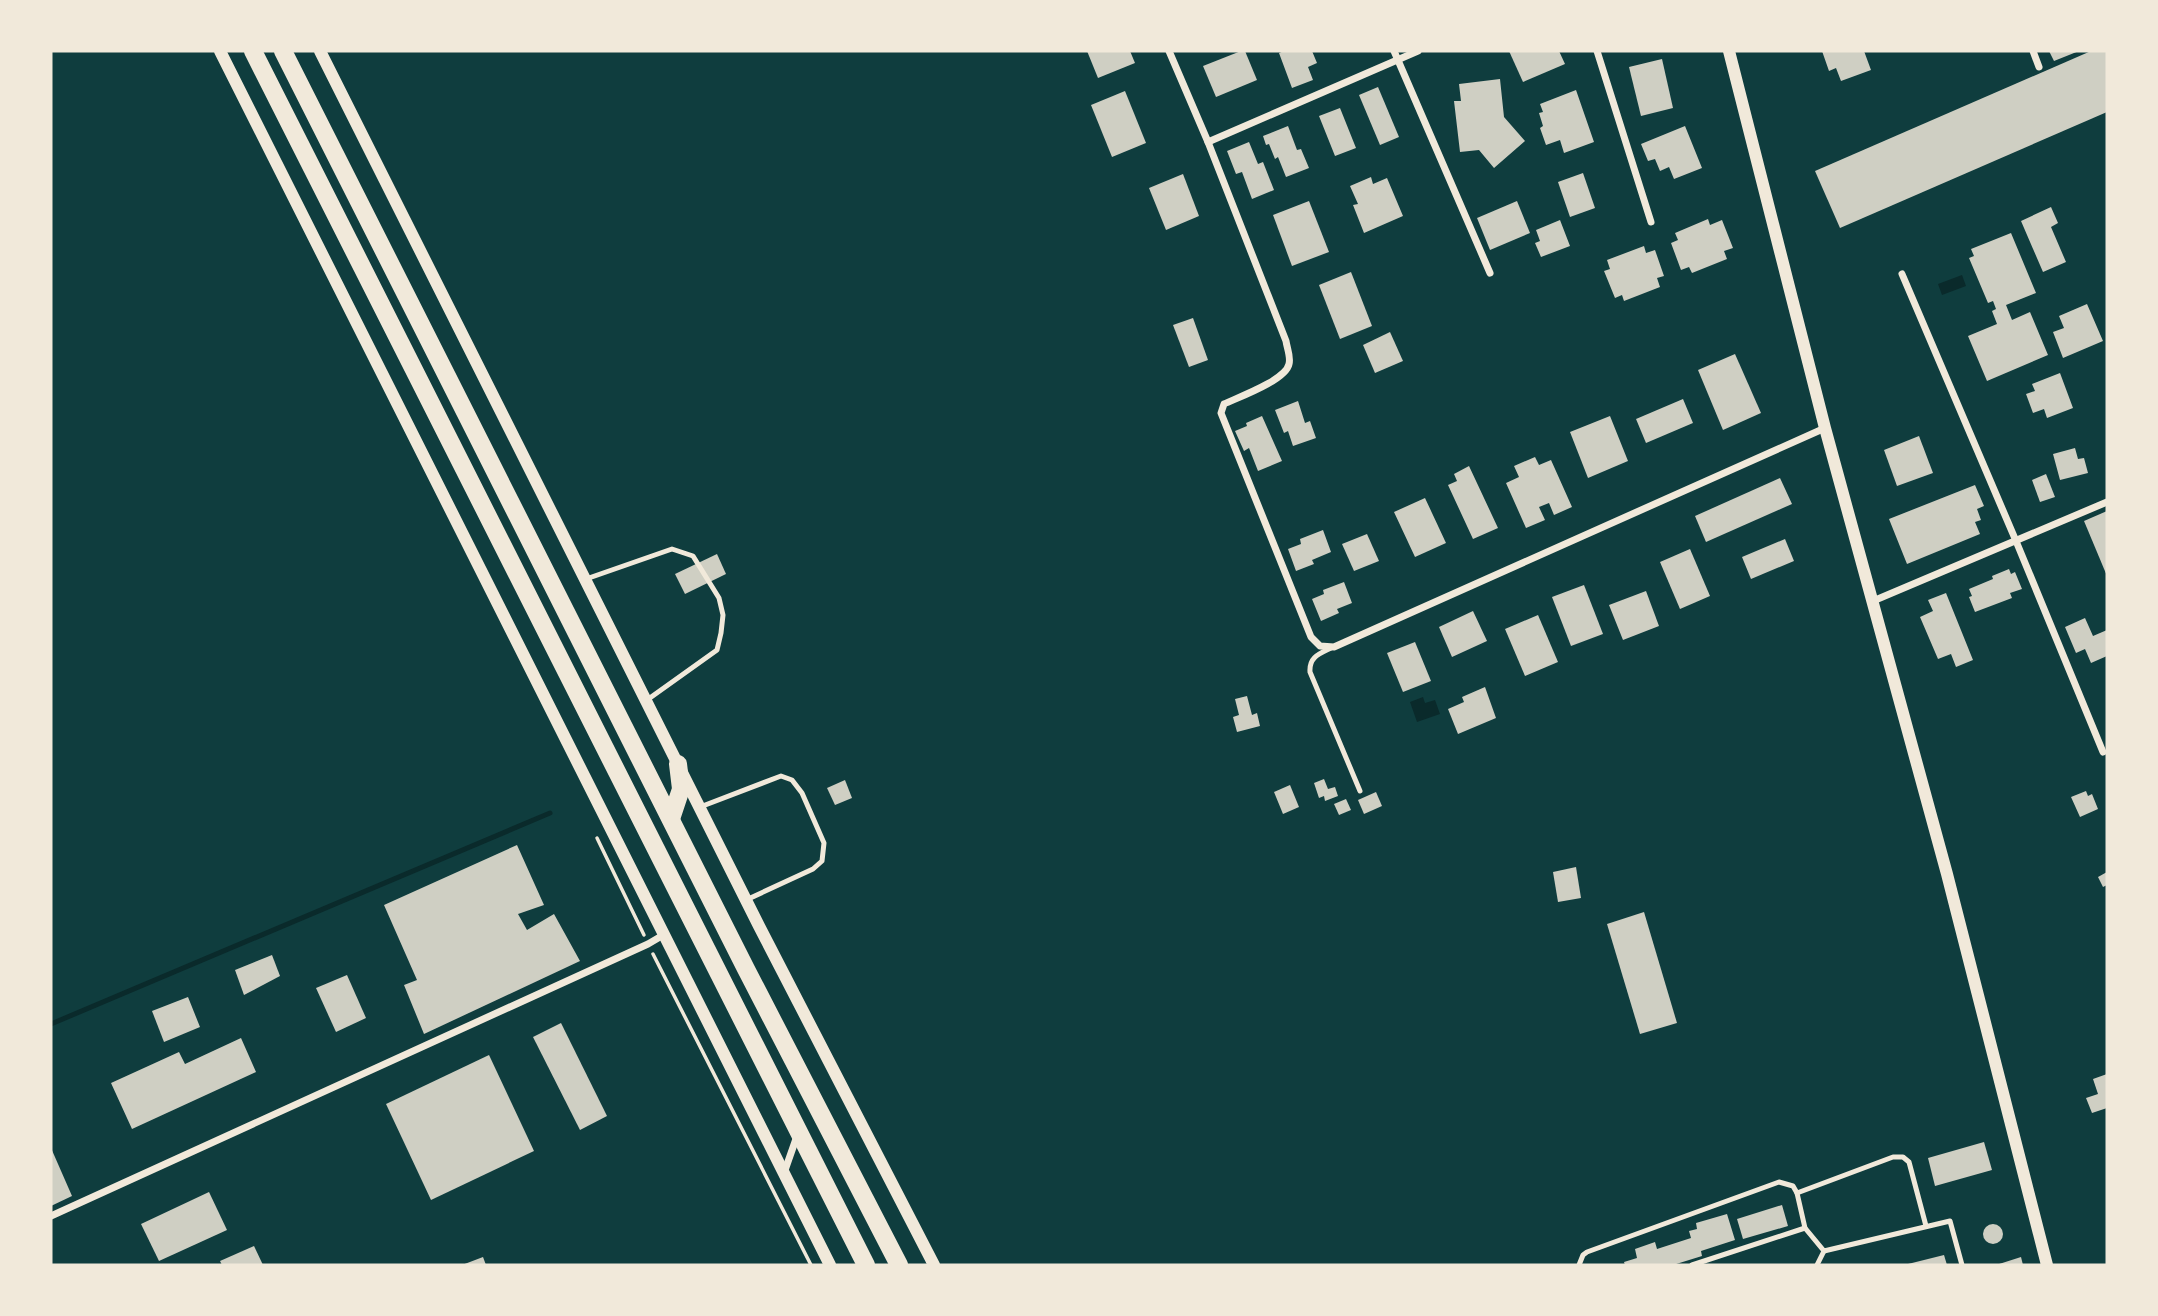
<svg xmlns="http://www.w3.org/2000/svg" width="2158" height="1316" font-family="Quicksand,sans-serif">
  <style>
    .water { fill: #0a2a2b }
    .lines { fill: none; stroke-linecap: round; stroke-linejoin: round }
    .stream { stroke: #0a2a2b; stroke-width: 5 }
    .building { fill: #cfcfc3 }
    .path { stroke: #f1e9da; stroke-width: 3.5 }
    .service { stroke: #f1e9da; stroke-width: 5 }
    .minor { stroke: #f1e9da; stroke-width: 7 }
    .tertiary { stroke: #f1e9da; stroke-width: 12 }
    .primary { stroke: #f1e9da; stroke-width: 18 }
  </style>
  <rect width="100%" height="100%" fill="#0f3d3e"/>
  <g class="water">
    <polygon points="1962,275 1966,286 1942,295 1938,284"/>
    <polygon points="1423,697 1425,703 1435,700 1440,714 1417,722 1410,702"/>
  </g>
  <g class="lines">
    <polyline class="stream" points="51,1024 550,813"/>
  </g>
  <g class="building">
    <polygon points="1087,51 1130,51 1135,63 1098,78"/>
    <polygon points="1241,51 1245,51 1257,80 1216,97 1203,66"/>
    <polygon points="1284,51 1312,51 1317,63 1308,67 1313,80 1292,88 1279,53"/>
    <polygon points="1509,51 1559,51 1565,64 1523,82"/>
    <polygon points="1822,51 1864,51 1871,70 1841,81 1836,68 1829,71"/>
    <polygon points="2049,51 2079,51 2054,61"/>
    <polygon points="2091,51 2107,51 2107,112 1840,228 1815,171"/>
    <polygon points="1662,59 1673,108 1641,116 1629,67"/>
    <polygon points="1500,79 1504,117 1525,141 1494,168 1479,150 1460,152 1454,101 1461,101 1459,84"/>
    <polygon points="1378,87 1399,137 1380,145 1359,95"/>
    <polygon points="1576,90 1594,142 1564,153 1560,140 1546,145 1540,128 1543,126 1539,113 1543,112 1540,104"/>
    <polygon points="1125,91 1146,143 1112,157 1091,105"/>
    <polygon points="1340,108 1356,148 1335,156 1319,116"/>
    <polygon points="1288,126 1297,150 1301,149 1309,168 1286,177 1278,157 1275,159 1269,144 1266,145 1263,136"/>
    <polygon points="1685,126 1702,168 1674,179 1669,167 1660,171 1655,159 1648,161 1641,144"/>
    <polygon points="1249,142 1258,164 1263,162 1274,190 1252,199 1242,172 1236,174 1227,151"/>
    <polygon points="1583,173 1595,208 1570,217 1558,182"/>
    <polygon points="1183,174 1199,216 1166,230 1149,188"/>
    <polygon points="1371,177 1373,184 1387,178 1403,216 1364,233 1353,205 1358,204 1350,186"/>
    <polygon points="1309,201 1329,252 1292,266 1273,215"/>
    <polygon points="1517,201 1530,233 1490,250 1477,218"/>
    <polygon points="2051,207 2058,223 2051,227 2066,262 2043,272 2021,221"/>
    <polygon points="1708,219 1710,225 1722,220 1733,248 1724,251 1727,259 1692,273 1689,267 1681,270 1671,243 1678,240 1675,233"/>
    <polygon points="1560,220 1570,246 1541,257 1535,243 1540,241 1536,230"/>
    <polygon points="2011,233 2036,293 2006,305 2012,320 2030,312 2048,355 1987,381 1968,336 1997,324 1992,311 1996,309 1993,301 1988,303 1969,258 1974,256 1971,249"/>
    <polygon points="1644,246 1646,253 1655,250 1664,276 1657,278 1660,287 1624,301 1622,295 1615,298 1604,271 1610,269 1607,260"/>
    <polygon points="1351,272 1372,326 1340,339 1319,285"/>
    <polygon points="2087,304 2103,341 2063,358 2053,332 2064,328 2059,316"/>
    <polygon points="1193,318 1208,360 1189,367 1173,325"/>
    <polygon points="1390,332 1403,361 1375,373 1363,345"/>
    <polygon points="1735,354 1761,413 1723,430 1698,370"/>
    <polygon points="2060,373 2073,408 2047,418 2044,409 2033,413 2026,394 2035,391 2032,384"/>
    <polygon points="1683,399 1693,423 1646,443 1636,419"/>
    <polygon points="1298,401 1305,423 1310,421 1316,438 1293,446 1288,431 1284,433 1275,410"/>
    <polygon points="1262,416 1282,461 1258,471 1249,448 1244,451 1235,431 1247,426 1246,423"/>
    <polygon points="1610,416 1628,461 1588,478 1570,432"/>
    <polygon points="1919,436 1933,473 1897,486 1884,450"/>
    <polygon points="2075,448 2078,459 2084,458 2088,473 2060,480 2053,454"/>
    <polygon points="1535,457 1539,465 1551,460 1572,507 1554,515 1549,503 1539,507 1545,520 1526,528 1506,483 1519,477 1514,466"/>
    <polygon points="1469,466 1498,528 1473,539 1448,485 1457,481 1454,474"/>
    <polygon points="2046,474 2055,497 2040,502 2032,480"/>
    <polygon points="1780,478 1792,504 1706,542 1695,516"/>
    <polygon points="1975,485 1984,506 1977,509 1981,520 1975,522 1980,534 1907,564 1889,519"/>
    <polygon points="1425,498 1446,543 1415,557 1394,512"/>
    <polygon points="2107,511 2107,576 2084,521"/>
    <polygon points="1323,530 1331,552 1312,560 1314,564 1296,571 1288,549 1301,544 1300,539"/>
    <polygon points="1367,534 1379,561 1354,571 1342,544"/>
    <polygon points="1785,539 1794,561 1751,579 1742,557"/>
    <polygon points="1690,549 1710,596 1680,609 1660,562"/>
    <polygon points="717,554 726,574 685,594 675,574"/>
    <polygon points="2009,569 2011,574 2015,572 2022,589 2010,593 2012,598 1975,612 1969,597 1972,596 1969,589 1993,579 1992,576"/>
    <polygon points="1344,582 1352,603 1337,609 1339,613 1321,621 1312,599 1324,594 1323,590"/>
    <polygon points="1584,585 1603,634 1571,646 1552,597"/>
    <polygon points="1646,591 1659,626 1623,640 1609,605"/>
    <polygon points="1946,593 1973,660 1956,667 1951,654 1938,659 1920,617 1933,611 1928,600"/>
    <polygon points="1473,611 1487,641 1452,657 1439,627"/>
    <polygon points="1538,615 1558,662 1525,676 1505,629"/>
    <polygon points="2085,618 2093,636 2107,630 2107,656 2091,663 2085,649 2076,653 2065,627"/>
    <polygon points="1415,642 1431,681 1403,692 1387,653"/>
    <polygon points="1485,687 1496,718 1458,734 1448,709 1464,702 1462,697"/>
    <polygon points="1247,696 1252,715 1257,713 1260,726 1237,732 1233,717 1239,715 1235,699"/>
    <polygon points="1324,779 1328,789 1335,787 1338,796 1325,801 1324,796 1319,798 1314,783"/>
    <polygon points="845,780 852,798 835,805 827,788"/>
    <polygon points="1290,785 1299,807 1283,814 1274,792"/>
    <polygon points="2086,791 2088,796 2092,794 2098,809 2080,817 2071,797"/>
    <polygon points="1376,792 1382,806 1364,814 1358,800"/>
    <polygon points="1346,799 1351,810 1339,815 1334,804"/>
    <polygon points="517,845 544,905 518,914 527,930 554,914 580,961 424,1034 404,985 417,980 384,905"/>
    <polygon points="1576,867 1581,898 1558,902 1553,872"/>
    <polygon points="2107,872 2107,885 2103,887 2098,877"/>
    <polygon points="1644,912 1677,1023 1640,1034 1607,924"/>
    <polygon points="272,955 280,976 244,995 235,970"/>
    <polygon points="347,975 366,1018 336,1032 316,988"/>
    <polygon points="188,997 200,1027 164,1042 152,1011"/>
    <polygon points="561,1023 607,1116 580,1130 533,1037"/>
    <polygon points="241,1038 256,1072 132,1129 111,1083 179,1052 185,1064"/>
    <polygon points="489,1055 534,1151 431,1200 386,1104"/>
    <polygon points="2107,1074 2107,1108 2092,1113 2086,1098 2098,1094 2093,1079"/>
    <polygon points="1984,1142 1992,1170 1935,1186 1928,1158"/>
    <polygon points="51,1148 72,1196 51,1206"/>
    <polygon points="209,1192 227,1230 159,1261 141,1224"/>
    <polygon points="1782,1205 1788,1226 1743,1239 1737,1219"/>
    <polygon points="1727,1214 1735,1240 1701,1251 1702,1256 1673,1265 1625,1265 1624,1262 1637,1258 1635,1249 1655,1242 1657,1249 1691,1238 1689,1231 1697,1229 1696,1223"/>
    <circle cx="1993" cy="1234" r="10"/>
    <polygon points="254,1246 263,1265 222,1265 220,1261"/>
    <polygon points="1944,1255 1947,1265 1908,1265 1908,1264"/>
    <polygon points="483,1257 486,1265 462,1265"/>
    <polygon points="2021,1257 2023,1265 1996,1265"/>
  </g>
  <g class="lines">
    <g class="path">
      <polyline points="597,838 644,935"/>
      <polyline points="653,954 811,1265"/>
    </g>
    <g class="service">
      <polyline points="586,579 672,549 693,556 719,598 723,615 721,633 717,650 647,700"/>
      <path d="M1331,648C1319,654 1309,657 1310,672L1360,791"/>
      <polyline points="700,807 781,776 792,780 802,793 824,843 822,861 813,869 746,900"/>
      <polyline points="1797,1193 1893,1157 1903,1157 1909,1162 1926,1226"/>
      <polyline points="1579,1265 1583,1255 1587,1252 1779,1182 1793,1186 1797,1193 1805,1228 1824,1251 1950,1221 1962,1265"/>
      <polyline points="1692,1265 1805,1228"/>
      <polyline points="1817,1265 1824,1251"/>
    </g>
    <g class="minor">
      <path d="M1169,51L1208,142L1286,341C1287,348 1291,357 1289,364C1286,380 1239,397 1224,404L1221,413L1311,637L1320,646L1334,647L1825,428"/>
      <polyline points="1394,51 1490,273"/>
      <polyline points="1597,51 1651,222"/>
      <polyline points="2033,51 2039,67"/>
      <polyline points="1208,142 1418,51"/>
      <polyline points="1902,274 2016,541 2103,752"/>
      <polyline points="1873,601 2107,502"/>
      <polyline points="784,1173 797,1136"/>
      <polyline points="51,1216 648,944 665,934"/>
    </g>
    <g class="tertiary">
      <polyline points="220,51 830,1265"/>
      <polyline points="320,51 759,926 934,1265"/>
      <polyline points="1729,51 1825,428 1947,874 2047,1265"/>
    </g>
    <g class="primary">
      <polyline points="253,51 866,1265"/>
      <polyline points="283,51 746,969 899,1265"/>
      <polyline points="671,819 681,789 678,764"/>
    </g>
  </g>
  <rect width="2158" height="1316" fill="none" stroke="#f1e9da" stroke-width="105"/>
</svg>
